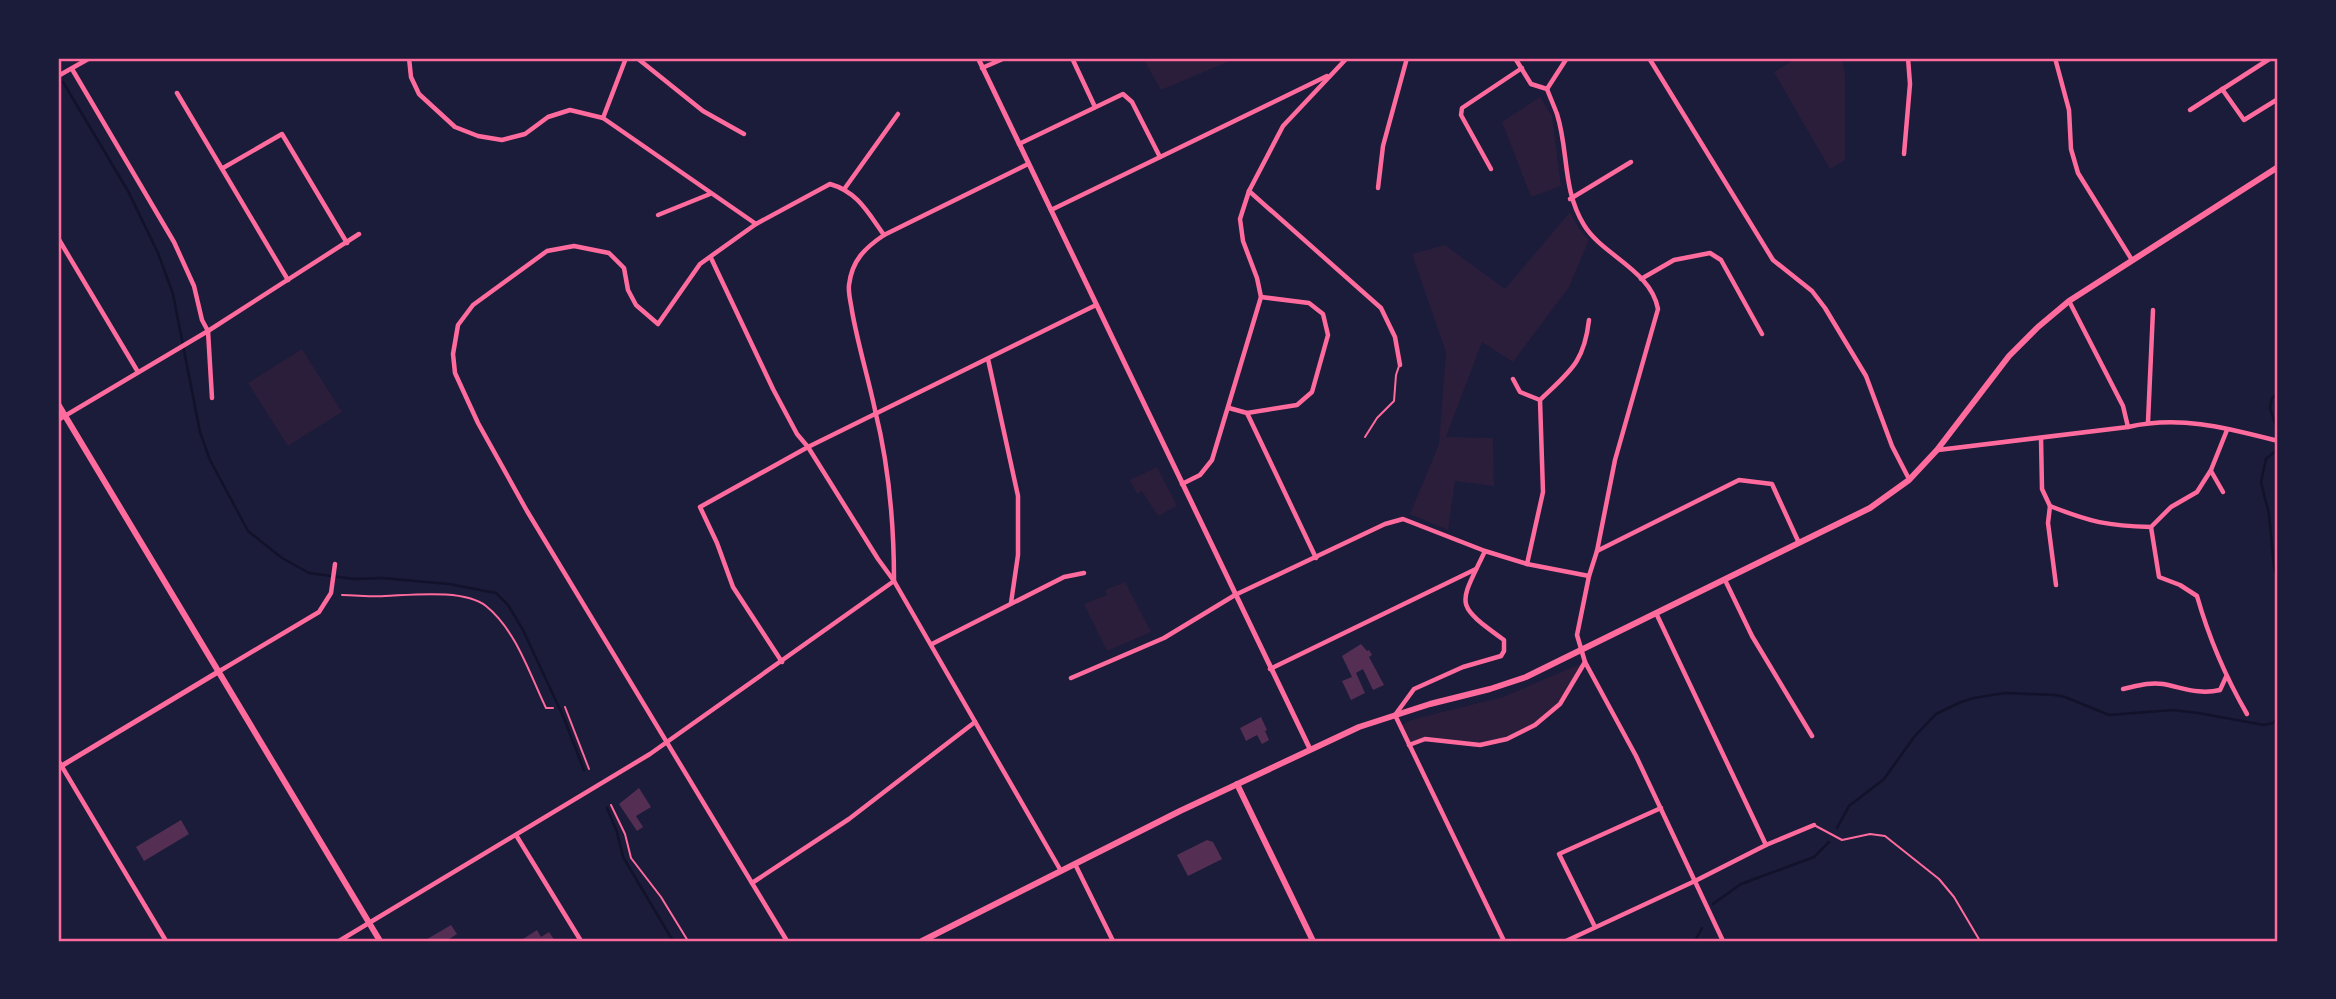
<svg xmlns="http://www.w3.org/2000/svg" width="2336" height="999" font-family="'Golos Text',sans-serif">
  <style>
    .green { fill: #2a1e3b }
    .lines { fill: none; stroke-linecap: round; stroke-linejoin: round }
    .stream { stroke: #12122b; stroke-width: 2.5 }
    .building { fill: #542f53 }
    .path { stroke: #ff6b9d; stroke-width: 2 }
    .service { stroke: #ff6b9d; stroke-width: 2 }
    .minor { stroke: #ff6b9d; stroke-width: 4.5 }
    .tertiary { stroke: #ff6b9d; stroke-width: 5 }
    .secondary { stroke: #ff6b9d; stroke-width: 6 }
    .primary { stroke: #ff6b9d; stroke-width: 6 }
    .neatline { fill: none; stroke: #ff6b9d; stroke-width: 2.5 }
  </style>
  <rect width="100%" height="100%" fill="#1b1b3a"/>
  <g class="green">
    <polygon points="1143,58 1231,58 1232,60 1161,90"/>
    <polygon points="1797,58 1842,58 1845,74 1845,160 1830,169 1774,72"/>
    <polygon points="1540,97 1552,116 1561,186 1531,197 1502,122"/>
    <polygon points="1570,212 1578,227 1589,240 1569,287 1513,362 1482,342 1446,437 1493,438 1494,486 1455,481 1448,530 1410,514 1439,444 1446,352 1412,254 1445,245 1505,289"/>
    <polygon points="302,349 342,412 288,446 248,383"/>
    <polygon points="1157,467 1177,506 1158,516 1142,491 1137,494 1130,480"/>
    <polygon points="1125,582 1151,632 1107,651 1084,604 1107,595 1105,590"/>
    <polygon points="1585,662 1560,704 1535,725 1507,739 1480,745 1425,739 1409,745 1400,726 1414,719 1503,697"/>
  </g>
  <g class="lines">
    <g class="stream">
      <polyline points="63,82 128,191 158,253 173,294 200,432 210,460 248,531 282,558 309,573 354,579 382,578 449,584 496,593 508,605 523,630 563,716 584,770"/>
      <polyline points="2278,393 2272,398 2270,408 2278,432"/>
      <polyline points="2278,449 2266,459 2261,482 2269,514 2274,568 2278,579"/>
      <polyline points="607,808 617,832 623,857 673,941"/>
      <polyline points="1837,828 1849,806 1884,779 1914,737 1936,714 1961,702 1974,698 2005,693 2055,695 2065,697 2109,715 2173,710 2198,713 2264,725 2273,723 2278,717"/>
      <polyline points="1713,904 1741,884 1814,857 1829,842"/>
      <polyline points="1695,941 1702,928"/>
    </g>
  </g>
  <g class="building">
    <polygon points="1361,644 1367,651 1369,650 1372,655 1369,657 1384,685 1373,690 1363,669 1356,673 1365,693 1351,700 1342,681 1352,677 1342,656"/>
    <polygon points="1261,717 1267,730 1265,731 1269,740 1262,744 1257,735 1246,741 1240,728"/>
    <polygon points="639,788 651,807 636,816 643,827 637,831 619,804"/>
    <polygon points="181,820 189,834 144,861 136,847"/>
    <polygon points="1207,840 1213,842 1222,859 1188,876 1177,855"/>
    <polygon points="451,925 457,934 446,941 424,941"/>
    <polygon points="537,930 541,937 549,932 555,941 520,941"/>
  </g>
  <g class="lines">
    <g class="path">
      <path d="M342,595C356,595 371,597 385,596C412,595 464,589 486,606C516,630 530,675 546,708H553"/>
      <polyline points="565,707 589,769"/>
      <polyline points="611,805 625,834 631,858 661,897 688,941"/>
    </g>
    <g class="service">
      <polyline points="1365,437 1377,418 1394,401 1396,375 1399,366"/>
      <polyline points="1814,825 1842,840 1870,834 1885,836 1939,879 1954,897 1980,941"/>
    </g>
    <g class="minor">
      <polyline points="409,58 411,77 419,94 455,127 478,136 502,140 525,134 548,117 570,110 603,118 756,224"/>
      <polyline points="637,58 703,111 744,134"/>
      <polyline points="1072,58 1095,107"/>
      <path d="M1515,58L1531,84L1547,89C1550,97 1554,106 1557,114C1569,152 1562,189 1584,225C1602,255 1651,270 1658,309L1615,460L1597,551L1589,576L1577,635L1585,662L1636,756L1723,941"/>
      <polyline points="1649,58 1773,260 1812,291 1825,308 1866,376 1892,446 1909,479"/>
      <polyline points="2055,58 2069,110 2071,149 2078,173 2132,260"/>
      <polyline points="982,68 1005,58"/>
      <polyline points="72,69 174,242 194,286 202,320 208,331 212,398"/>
      <polyline points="58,76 90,58"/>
      <polyline points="1547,89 1567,58"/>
      <polyline points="2222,89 2244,120 2278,99"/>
      <polyline points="177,93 288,280"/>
      <polyline points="2190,110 2271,58"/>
      <polyline points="603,118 626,58"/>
      <polyline points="1019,144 1123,94 1132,102 1160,157"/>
      <polyline points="1904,154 1910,84 1908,58"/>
      <path d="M1028,164L884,235C865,248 852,260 849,285C848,293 851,303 852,311C858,345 868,377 875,410C889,466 894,523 894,581L1061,871"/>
      <polyline points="223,168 282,134 347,243"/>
      <polyline points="1491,169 1461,115 1462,108 1522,68"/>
      <polyline points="845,188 898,114"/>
      <polyline points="1378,188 1383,146 1407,58"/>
      <polyline points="1249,191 1381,308 1395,337 1400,365"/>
      <polyline points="1570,199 1631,162"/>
      <polyline points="1051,210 1327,76"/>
      <polyline points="658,215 710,194"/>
      <polyline points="58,238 138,372"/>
      <polyline points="1641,279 1674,260 1710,253 1721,260 1762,334"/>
      <polyline points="2069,301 2123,406 2128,427"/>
      <polyline points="988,359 1018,496 1018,555 1011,603"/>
      <polyline points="1513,379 1520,392 1540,400"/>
      <polyline points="1229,408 1247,413 1297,405 1312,392 1328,335 1323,314 1309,303 1261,297"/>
      <polyline points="1247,413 1316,558"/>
      <polyline points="58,420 208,331 359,234"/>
      <polyline points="2148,422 2153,310"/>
      <path d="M2041,438L2042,489L2050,506C2090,522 2108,526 2151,527L2171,507L2197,492L2211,470L2227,430"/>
      <path d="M1938,450L2128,427C2180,415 2227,428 2278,441"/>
      <polyline points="2211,471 2223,492"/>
      <polyline points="1182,484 1200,475 1212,460 1261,297 1257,278 1243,241 1240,219 1249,191 1283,126 1347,58"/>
      <polyline points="2050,506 2048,523 2056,585"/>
      <path d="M2151,527L2159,577L2180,585L2197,596C2209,638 2225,676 2247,714"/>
      <path d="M1485,551C1459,606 1453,603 1504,640V651L1501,656L1463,667L1414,689L1395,715L1504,941"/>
      <polyline points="1597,551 1739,480 1772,484 1799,543"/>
      <path d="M1527,564L1543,492L1540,400C1570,371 1584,363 1589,320"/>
      <polyline points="1725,580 1752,636 1812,736"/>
      <polyline points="1656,613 1766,845"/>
      <polyline points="932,644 1064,577 1084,573"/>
      <polyline points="782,662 733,587 717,543 700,507 808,447 1096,305"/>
      <polyline points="1270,669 1476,569"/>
      <polyline points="218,672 319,612 331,593 335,564"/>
      <polyline points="1071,678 1164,638 1235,595 1385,524 1403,519 1485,551 1527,564 1589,576"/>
      <path d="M2123,689C2137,686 2149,682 2163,684C2184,688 2199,695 2220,690L2226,677"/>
      <polyline points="1409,745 1425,739 1480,745 1507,739 1535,725 1560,704 1585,662"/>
      <polyline points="58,760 166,941"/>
      <polyline points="516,835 581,941"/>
      <polyline points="1075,864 1113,941"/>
      <polyline points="752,883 849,819 975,722"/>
      <polyline points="1595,927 1559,854 1661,808"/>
      <polyline points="339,941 650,754 894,581 878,559 808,447 797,434 773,389 711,258"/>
      <path d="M787,941L527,511L478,423L455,373L453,354L458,325L473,305L547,251L574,246L609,253L624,268L628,290L636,305L658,324L700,264L756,224L830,184C858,192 868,213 884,235"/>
      <polyline points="1566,941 1695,881 1766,845 1814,825"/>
    </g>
    <g class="tertiary">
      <polyline points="978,58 1310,749"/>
      <polyline points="58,768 218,672"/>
    </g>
    <g class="secondary">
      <polyline points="1237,784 1313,941"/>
      <polyline points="922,941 1180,811 1359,727 1430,704 1490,689 1526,677 1870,508 1909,480 1937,450 2009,356 2038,327 2069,301 2278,167"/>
    </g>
    <polyline class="primary" points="58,404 380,941"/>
  </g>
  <rect width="2336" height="999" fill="none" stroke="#1b1b3a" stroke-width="119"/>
  <rect x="60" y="60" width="2216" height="880" class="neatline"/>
</svg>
